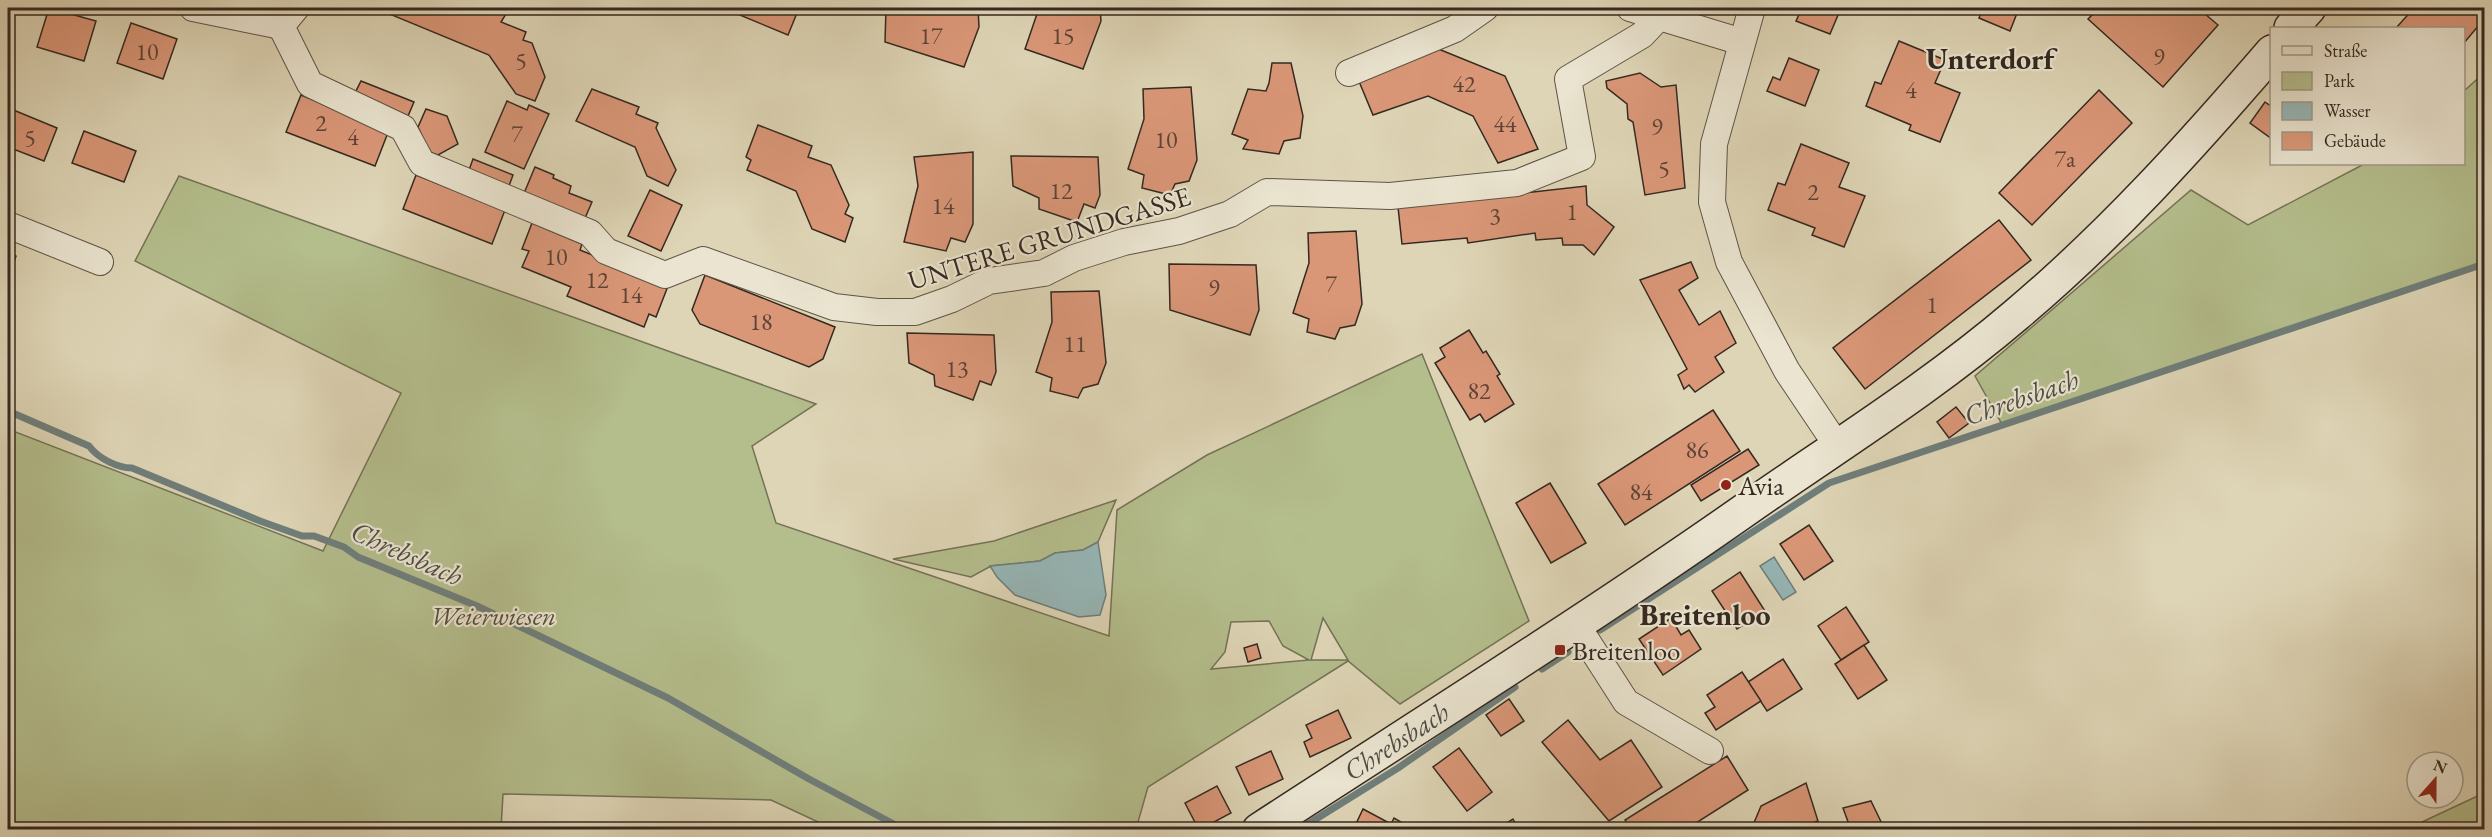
<svg xmlns="http://www.w3.org/2000/svg" width="2492" height="837" font-family="'EB Garamond',serif">
  <style>
    .green { fill: #b4bd8c; stroke: #747356; stroke-width: 1.5; fill-rule: evenodd }
    .water { fill: #96b6b7; stroke: #6f7e7b; stroke-width: 1.5 }
    .lines { fill: none; stroke-linecap: round; stroke-linejoin: round }
    .stream { stroke: #6f7e7b; stroke-width: 7 }
    .building { fill: #da9778; stroke: #342921; stroke-width: 1.5 }
    .minor-casing { stroke: #5e5446; stroke-width: 28 }
    .secondary-casing { stroke: #342921; stroke-width: 36 }
    .minor { stroke: #eae4d0; stroke-width: 26 }
    .secondary { stroke: #eae4d0; stroke-width: 33 }
    .poi-dot { fill: #8f2418; stroke: #eae4d0; stroke-width: 2 }
    .labels { text-anchor: middle; dominant-baseline: central; stroke-width: 4.5; stroke-linejoin: round; paint-order: stroke }
    .number-label { font-size: 24px; fill: #5e4437 }
    .street-label { font-size: 27px; fill: #342921; stroke: #eae4d0 }
    .poi-label { font-size: 27px; fill: #342921; stroke: #eae4d0; text-anchor: start }
    .park-label { font-size: 27px; font-style: italic; fill: #544e3c; stroke: #eae4d0 }
    .water-label { font-size: 28px; font-style: italic; fill: #4c4c46; stroke: #eae4d0 }
    .quarter-label { font-size: 30px; font-weight: bold; fill: #342921; stroke: #eae4d0 }
  </style>
  <rect width="100%" height="100%" fill="#ded5b6"/>
  <filter id="stains"><feTurbulence type="fractalNoise" baseFrequency=".00333" numOctaves="4"/><feColorMatrix values="0 0 0 0 .2 0 0 0 0 .09 0 0 0 0 .02 0 0 0 .5 -.17"/></filter>
  <radialGradient id="worn" r=".72"><stop offset=".6" stop-color="#630" stop-opacity="0"/><stop offset="1" stop-color="#630" stop-opacity=".3"/></radialGradient>
  <g class="green">
    <polygon points="2484,73 2484,263 2003,426 1975,376 2191,190 2248,225 2364,164 2464,164 2464,91"/>
    <path d="M179,176L816,404L752,446L776,523L1109,636L1117,510L1207,455L1422,354L1529,621L1400,704L1348,661L1148,787L1136,829H833L771,800L503,794L501,829H8V429L323,551L401,393L135,261ZM1323,618L1348,660H1311ZM1269,621L1283,646L1309,660L1211,669L1225,652L1231,622Z"/>
    <polygon points="1116,500 1098,542 1083,550 1055,553 1040,561 991,566 971,577 893,559 994,541"/>
    <polygon points="2484,793 2484,829 2407,829"/>
  </g>
  <g class="water">
    <polygon points="1098,542 1106,595 1100,615 1079,617 1015,595 997,577 990,566 1040,561 1055,553 1083,550"/>
    <polygon points="1774,557 1796,592 1783,600 1760,566"/>
  </g>
  <g class="lines">
    <g class="stream">
      <path d="M8,411L89,446C98,458 117,468 132,468L260,521L302,536H314L344,547L358,557L477,606L668,698L809,779L905,830"/>
      <polyline points="1600,630 1829,483 2484,264"/>
      <polyline points="1542,669 1568,652"/>
      <polyline points="1300,829 1398,768 1515,687"/>
    </g>
  </g>
  <g class="building">
    <polygon points="8,8 17,8 8,36"/>
    <polygon points="49,8 96,21 84,61 37,47"/>
    <polygon points="390,8 489,8 506,14 501,22 526,32 523,40 532,43 545,77 535,101 516,94 489,55 387,13"/>
    <polygon points="723,8 799,8 788,35"/>
    <polygon points="886,8 978,8 979,27 964,67 885,42"/>
    <polygon points="1039,8 1100,8 1101,21 1083,69 1025,49"/>
    <polygon points="1802,8 1813,11 1814,8 1841,8 1830,34 1796,21"/>
    <polygon points="1967,8 2019,8 2010,31 1979,18 1981,13"/>
    <polygon points="2099,8 2198,8 2218,25 2163,87 2088,19"/>
    <polygon points="2414,8 2473,8 2484,19 2464,43 2464,28 2396,28"/>
    <polygon points="131,23 177,39 163,79 117,63"/>
    <polygon points="1899,41 1945,60 1935,83 1960,93 1940,142 1909,130 1911,125 1866,106 1875,82 1881,84"/>
    <polygon points="1436,48 1505,76 1538,149 1498,163 1473,116 1428,96 1373,115 1358,79"/>
    <polygon points="1789,58 1819,70 1805,106 1767,91 1773,77 1780,80"/>
    <polygon points="1272,63 1291,63 1303,116 1300,138 1284,141 1279,154 1243,149 1248,140 1232,134 1248,89 1266,91 1269,83"/>
    <polygon points="1640,73 1661,87 1676,85 1685,188 1645,195 1633,122 1628,119 1627,104 1607,88 1606,81"/>
    <polygon points="361,81 414,102 408,116 355,93"/>
    <polygon points="1191,87 1197,160 1189,181 1175,184 1170,195 1142,188 1144,175 1128,169 1144,119 1143,89"/>
    <polygon points="592,89 639,107 636,114 658,123 656,128 676,170 668,186 647,176 635,147 576,121"/>
    <polygon points="2099,90 2132,123 2032,225 1999,193"/>
    <polygon points="301,95 389,130 375,166 286,132"/>
    <polygon points="507,101 527,110 529,105 549,114 524,169 485,152"/>
    <polygon points="2265,102 2272,107 2272,139 2250,123"/>
    <polygon points="11,109 57,128 44,161 8,147 8,119"/>
    <polygon points="426,109 447,116 458,144 438,155 429,152 418,127"/>
    <polygon points="758,125 812,146 808,157 831,165 849,205 845,214 853,218 845,242 812,229 796,191 747,170 751,160 746,157"/>
    <polygon points="84,131 136,151 124,182 72,163"/>
    <polygon points="1801,144 1849,163 1839,187 1865,196 1844,247 1812,235 1815,228 1768,210 1778,183 1785,185"/>
    <polygon points="973,152 973,224 965,242 951,238 946,251 904,242 918,186 914,157"/>
    <polygon points="1011,156 1098,157 1100,195 1095,208 1084,204 1077,222 1039,209 1039,198 1013,186"/>
    <polygon points="473,159 513,175 509,186 469,170"/>
    <polygon points="535,167 554,175 553,178 571,186 569,193 592,202 582,225 522,198"/>
    <polygon points="416,175 505,210 492,244 403,209"/>
    <polygon points="1586,186 1587,205 1614,227 1594,255 1583,245 1563,245 1562,238 1536,240 1535,233 1468,243 1467,238 1402,244 1398,207"/>
    <polygon points="650,190 682,205 661,251 628,236"/>
    <polygon points="1999,220 2031,260 1865,389 1833,348"/>
    <polygon points="532,223 582,244 580,250 668,286 656,317 649,314 644,327 567,296 571,287 522,267 529,251 522,249"/>
    <polygon points="1356,231 1362,304 1355,325 1340,328 1335,339 1307,332 1309,319 1293,313 1309,263 1308,233"/>
    <polygon points="8,252 16,256 8,278"/>
    <polygon points="1691,262 1698,278 1679,290 1699,325 1720,311 1736,343 1715,357 1724,372 1695,392 1689,385 1684,389 1678,375 1687,369 1640,280"/>
    <polygon points="1169,264 1256,265 1259,310 1250,335 1170,310"/>
    <polygon points="705,275 835,327 823,359 809,367 700,324 692,310"/>
    <polygon points="1099,291 1106,363 1098,384 1083,388 1078,398 1050,391 1052,378 1036,372 1052,322 1051,292"/>
    <polygon points="1469,330 1483,353 1486,351 1500,374 1497,376 1514,404 1485,422 1480,414 1470,420 1435,363 1445,357 1440,348"/>
    <polygon points="907,333 994,335 996,372 991,385 980,381 973,400 935,386 934,375 909,363"/>
    <polygon points="1956,407 1969,423 1949,438 1937,422"/>
    <polygon points="1713,410 1740,451 1625,525 1598,484"/>
    <polygon points="1748,449 1759,465 1701,501 1691,485"/>
    <polygon points="1550,483 1586,543 1551,563 1516,503"/>
    <polygon points="1809,525 1833,561 1804,580 1780,544"/>
    <polygon points="1740,572 1765,611 1737,629 1712,591"/>
    <polygon points="1846,607 1869,642 1841,660 1818,626"/>
    <polygon points="1671,618 1681,635 1689,630 1701,649 1663,675 1639,639"/>
    <polygon points="1257,644 1261,658 1248,662 1244,648"/>
    <polygon points="1864,645 1887,680 1858,699 1835,664"/>
    <polygon points="1783,659 1802,689 1767,711 1748,682"/>
    <polygon points="1742,672 1761,701 1716,730 1705,713 1715,707 1707,695"/>
    <polygon points="1509,699 1524,721 1501,736 1486,715"/>
    <polygon points="1338,710 1351,738 1310,757 1304,742 1312,738 1306,725"/>
    <polygon points="1568,720 1600,760 1631,740 1662,787 1609,821 1542,742"/>
    <polygon points="1459,748 1492,792 1467,811 1433,767"/>
    <polygon points="1271,751 1283,779 1249,795 1236,767"/>
    <polygon points="1727,756 1748,790 1685,830 1632,830 1625,820"/>
    <polygon points="1806,783 1818,821 1789,830 1751,830 1761,806"/>
    <polygon points="1217,786 1231,813 1199,830 1185,803"/>
    <polygon points="1871,801 1885,830 1851,830 1843,808"/>
    <polygon points="1363,809 1391,824 1394,818 1415,830 1353,830"/>
    <polygon points="1513,819 1519,830 1495,830"/>
    <polygon points="520,823 560,825 559,830 519,830"/>
  </g>
  <g class="lines">
    <g class="minor-casing">
      <g id="minor">
        <polyline points="193,8 281,26 296,8"/>
        <polyline points="1630,8 1742,42"/>
        <polyline points="1752,8 1714,144 1712,202 1729,262 1787,371 1838,447"/>
        <polyline points="281,26 310,84 403,128 422,163 590,233 606,251 665,275 703,260 834,307 877,312 915,312 952,299 989,281 1044,273 1074,258 1124,242 1179,231 1230,214 1267,192 1390,196 1517,183 1582,157 1568,79 1642,35 1659,17"/>
        <polyline points="1349,73 1455,29 1485,8"/>
        <polyline points="8,225 100,262"/>
        <polyline points="1576,624 1626,702 1710,751"/>
      </g>
    </g>
    <g class="secondary-casing">
      <g id="secondary">
        <polyline points="2291,28 2309,8"/>
        <path d="M1259,830C1425,722 1593,617 1755,503C1843,442 1934,385 2016,315C2110,236 2192,145 2272,52"/>
      </g>
    </g>
    <use href="#minor" class="minor"/>
    <use href="#secondary" class="secondary"/>
  </g>
  <g class="poi-dot">
    <circle cx="1726" cy="485" r="6"/>
    <rect x="1554" y="644" width="12" height="12" rx="3"/>
  </g>
  <g class="labels">
    <g class="number-label">
      <text x="931" y="35">17</text>
      <text x="1063" y="35">15</text>
      <text x="147" y="51">10</text>
      <text x="2159" y="56">9</text>
      <text x="521" y="60">5</text>
      <text x="1464" y="83">42</text>
      <text x="1911" y="89">4</text>
      <text x="321" y="122">2</text>
      <text x="1505" y="123">44</text>
      <text x="1657" y="126">9</text>
      <text x="517" y="133">7</text>
      <text x="353" y="136">4</text>
      <text x="30" y="137">5</text>
      <text x="1166" y="139">10</text>
      <text x="2065" y="158">7a</text>
      <text x="1664" y="168">5</text>
      <text x="1061" y="190">12</text>
      <text x="1813" y="191">2</text>
      <text x="943" y="205">14</text>
      <text x="1572" y="211">1</text>
      <text x="1495" y="215">3</text>
      <text x="556" y="256">10</text>
      <text x="597" y="279">12</text>
      <text x="1331" y="283">7</text>
      <text x="1214" y="287">9</text>
      <text x="631" y="294">14</text>
      <text x="1932" y="304">1</text>
      <text x="761" y="321">18</text>
      <text x="1075" y="343">11</text>
      <text x="957" y="368">13</text>
      <text x="1479" y="390">82</text>
      <text x="1697" y="449">86</text>
      <text x="1641" y="491">84</text>
    </g>
    <g class="street-label">
      <text transform="translate(1049 238) rotate(-17)">UNTERE GRUNDGASSE</text>
    </g>
    <g class="poi-label">
      <text x="1738" y="485">Avia</text>
      <text x="1572" y="650">Breitenloo</text>
    </g>
    <g class="park-label">
      <text x="493" y="615">Weierwiesen</text>
    </g>
    <g class="water-label">
      <text transform="translate(2021 397) rotate(-19)">Chrebsbach</text>
      <text transform="translate(407 553) rotate(24)">Chrebsbach</text>
      <text transform="translate(1396 741) rotate(-33)">Chrebsbach</text>
    </g>
    <g class="quarter-label">
      <text x="1990" y="58">Unterdorf</text>
      <text x="1705" y="614">Breitenloo</text>
    </g>
  </g>
  <rect width="2492" height="837" fill="none" stroke="#ded5b6" stroke-width="30"/>
  <rect x="9" y="9" width="2474" height="819" fill="none" stroke="#342921" stroke-width="3"/>
  <rect x="15" y="15" width="2462" height="807" fill="none" stroke="#342921" stroke-width="1.5"/>
  <rect x="2270" y="27" width="195" height="138" fill="#eae4d0" stroke="#a1998a" stroke-width="1.5"/>
  <rect x="2282" y="46" width="30" height="9" fill="#eae4d0" stroke="#a1998a" stroke-width="1.5"/>
  <text x="2324" y="57" font-size="18" fill="#342921">Straße</text>
  <rect x="2282" y="72" width="30" height="18" fill="#b4bd8c" stroke="#a1998a" stroke-width="1.5"/>
  <text x="2324" y="87" font-size="18" fill="#342921">Park</text>
  <rect x="2282" y="102" width="30" height="18" fill="#96b6b7" stroke="#a1998a" stroke-width="1.5"/>
  <text x="2324" y="117" font-size="18" fill="#342921">Wasser</text>
  <rect x="2282" y="132" width="30" height="18" fill="#da9778" stroke="#a1998a" stroke-width="1.5"/>
  <text x="2324" y="147" font-size="18" fill="#342921">Gebäude</text>
  <g transform="translate(2435 780) rotate(21)"><circle r="28" fill="#eae4d0" stroke="#a1998a" stroke-width="1.5"/>
  <path d="M0-4.5L10 22L0 15L-10 22Z" fill="#8f2418"/>
  <text y="-9" font-size="16" font-weight="bold" text-anchor="middle" fill="#342921">N</text>
  </g>
  <rect width="100%" height="100%" filter="url(#stains)"/>
  <rect width="100%" height="100%" fill="url(#worn)"/>
</svg>
